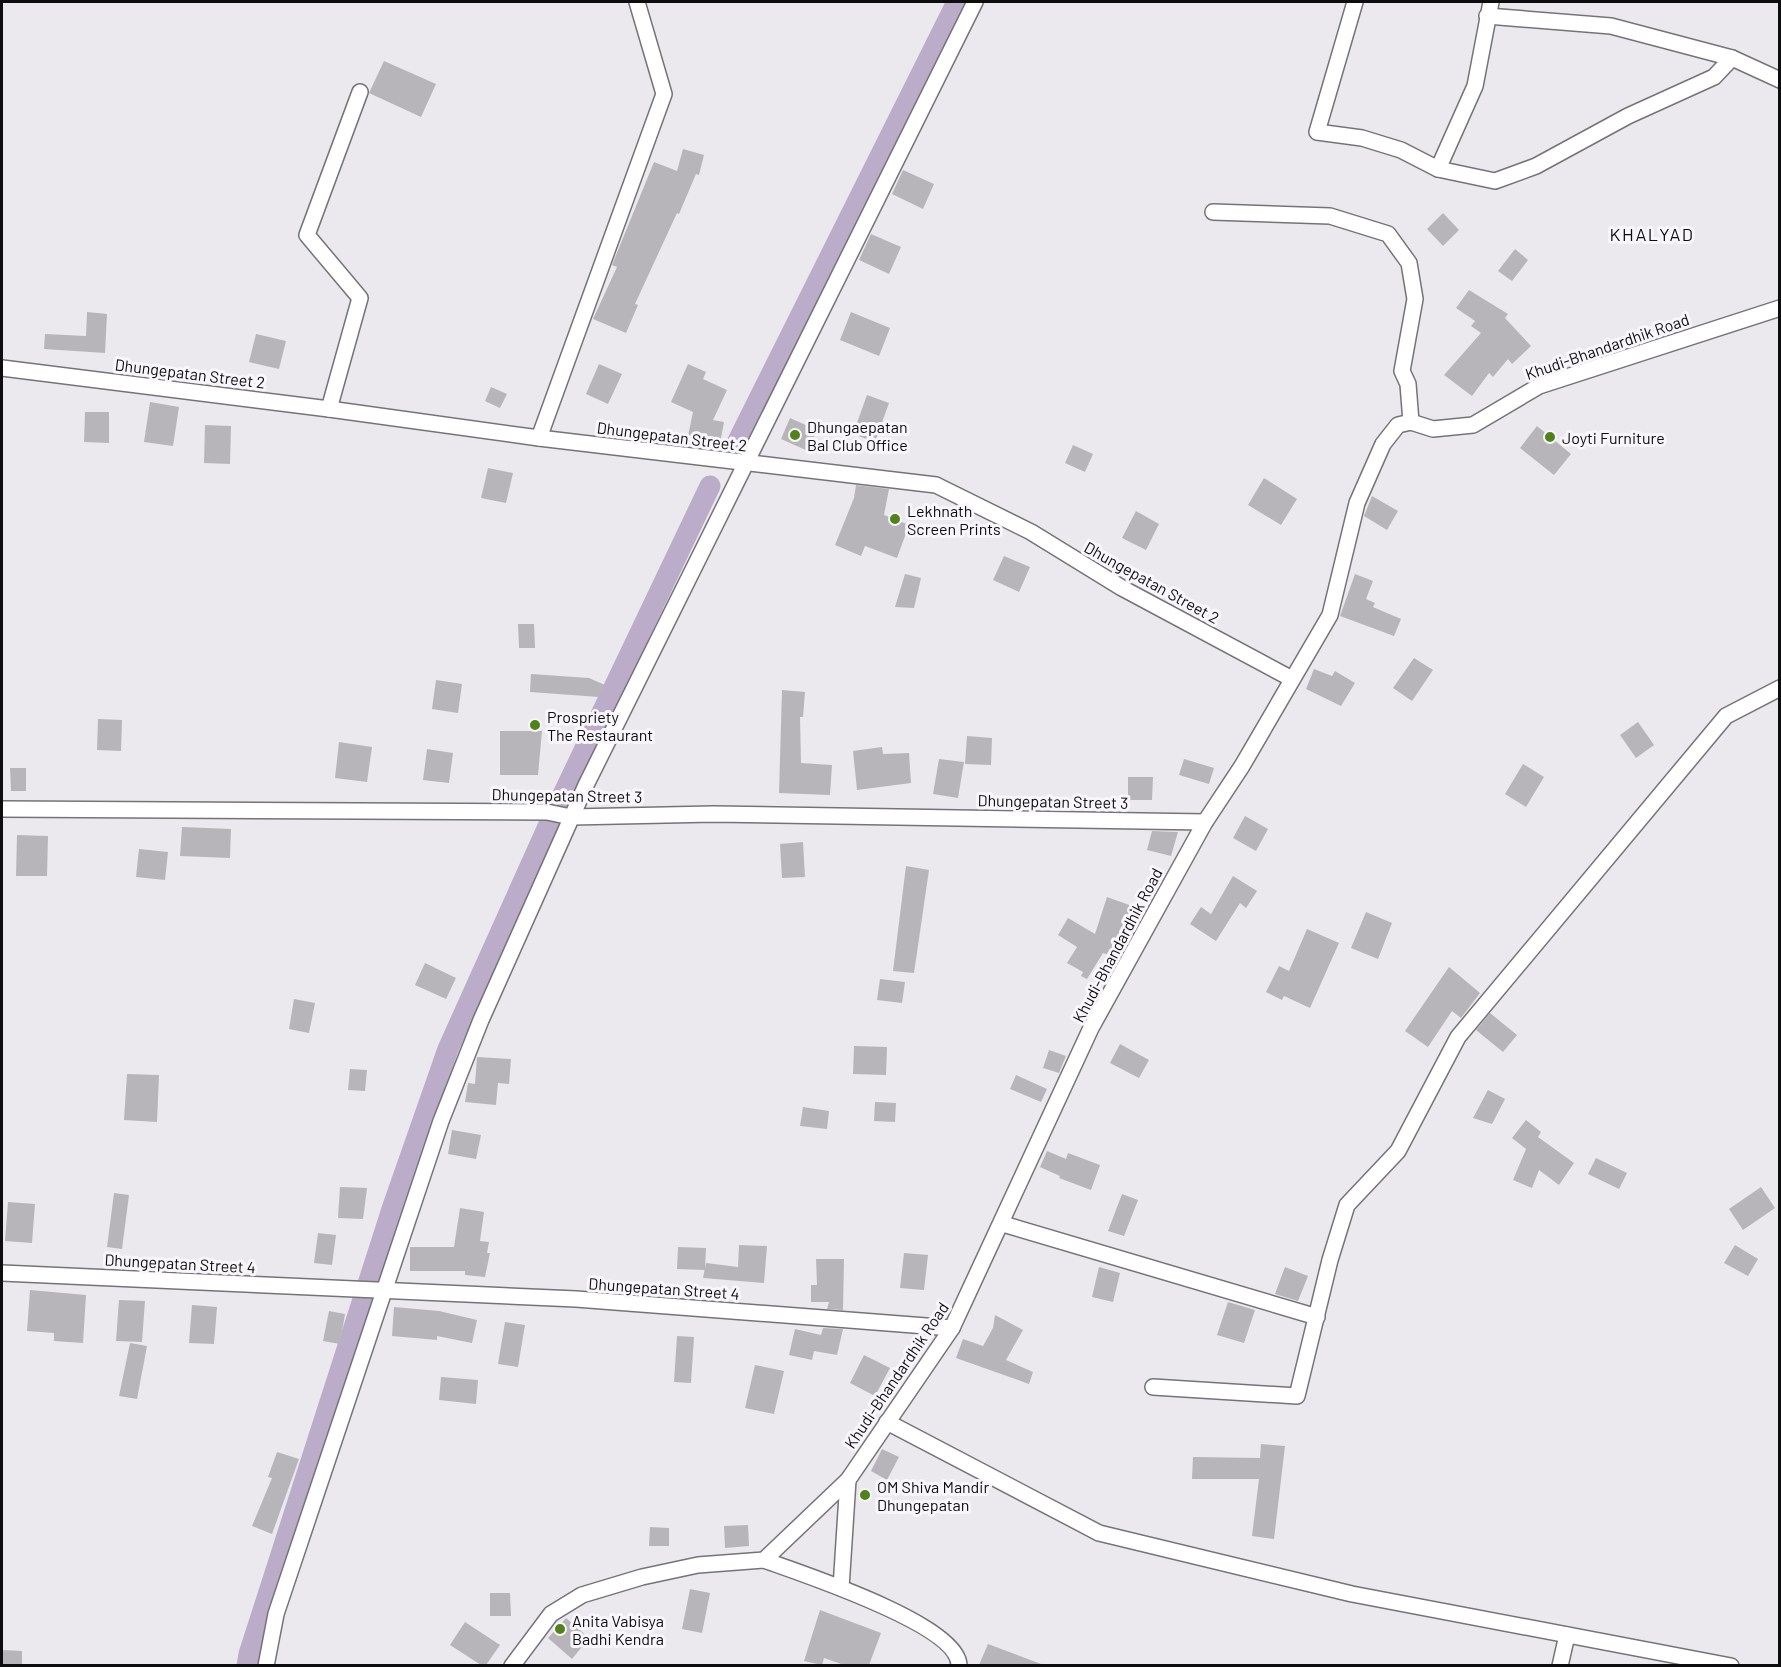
<svg xmlns="http://www.w3.org/2000/svg" width="1781" height="1667" font-family="Barlow,sans-serif">
  <style>
    .lines { fill: none; stroke-linecap: round; stroke-linejoin: round }
    .canal { stroke: #bbacc9; stroke-width: 21 }
    .building { fill: #b8b5ba }
    .minor-casing { stroke: #767378; stroke-width: 18 }
    .minor { stroke: #fff; stroke-width: 15 }
    .poi-dot { fill: #4f831a; stroke: #f9f6fb; stroke-width: 2 }
    .labels { text-anchor: middle; dominant-baseline: central; stroke-width: 6; stroke-linejoin: round; paint-order: stroke }
    .street-label { font-size: 16px; fill: #0d0c0e; stroke: #f9f6fb }
    .poi-label { font-size: 16px; fill: #0d0c0e; stroke: #f9f6fb; text-anchor: start }
    .neighbourhood-label { font-size: 18px; letter-spacing: 1.5px; fill: #0d0c0e; stroke: #f9f6fb }
  </style>
  <rect width="100%" height="100%" fill="#ebe9ee"/>
  <g class="lines">
    <g class="canal">
      <polyline points="732,453 957,2"/>
      <polyline points="558,805 710,486"/>
      <polyline points="247,1666 249,1654 393,1206 448,1049 550,822"/>
    </g>
  </g>
  <g class="building">
    <polygon points="384,61 436,84 421,117 369,93"/>
    <polygon points="683,149 704,155 699,175 696,174 679,214 677,213 635,304 638,305 626,333 593,319 617,267 612,265 654,162 677,171"/>
    <polygon points="903,170 934,184 923,209 892,194"/>
    <polygon points="1443,213 1459,230 1443,246 1427,229"/>
    <polygon points="871,234 901,247 889,274 859,260"/>
    <polygon points="1515,249 1528,260 1512,281 1498,271"/>
    <polygon points="1469,290 1508,314 1505,318 1531,346 1512,364 1508,359 1493,377 1489,373 1472,396 1444,375 1481,333 1471,326 1475,321 1456,308"/>
    <polygon points="87,312 107,314 105,353 44,349 45,334 86,336"/>
    <polygon points="851,312 890,328 879,356 840,340"/>
    <polygon points="256,334 286,341 279,369 249,362"/>
    <polygon points="599,364 622,374 608,404 586,394"/>
    <polygon points="688,364 706,372 703,379 727,390 713,420 724,422 720,443 688,436 693,412 671,402"/>
    <polygon points="491,387 507,394 500,408 485,401"/>
    <polygon points="867,395 889,403 875,442 853,434"/>
    <polygon points="150,402 179,407 173,446 144,442"/>
    <polygon points="85,412 109,412 109,443 84,442"/>
    <polygon points="790,418 817,430 808,451 781,439"/>
    <polygon points="205,425 231,426 230,464 204,463"/>
    <polygon points="1537,426 1571,454 1554,475 1520,448"/>
    <polygon points="1073,445 1093,454 1085,472 1065,463"/>
    <polygon points="488,468 513,473 506,503 481,498"/>
    <polygon points="1264,478 1297,499 1281,525 1248,505"/>
    <polygon points="856,485 889,489 884,515 909,525 897,558 865,546 861,556 835,545 854,498"/>
    <polygon points="1372,496 1398,511 1387,530 1364,516"/>
    <polygon points="1136,511 1159,524 1146,550 1122,538"/>
    <polygon points="1004,556 1030,567 1019,592 993,580"/>
    <polygon points="905,574 921,578 914,608 895,607"/>
    <polygon points="1355,574 1373,581 1366,599 1375,603 1373,607 1401,619 1394,636 1340,616"/>
    <polygon points="518,624 534,624 535,648 519,648"/>
    <polygon points="1414,658 1433,670 1412,701 1393,688"/>
    <polygon points="1314,669 1332,676 1335,671 1355,683 1341,706 1306,689"/>
    <polygon points="531,674 589,678 605,685 599,697 530,692"/>
    <polygon points="436,680 462,684 458,713 432,709"/>
    <polygon points="782,690 805,692 803,717 800,717 801,763 832,765 830,795 779,793"/>
    <polygon points="98,719 122,720 121,751 97,750"/>
    <polygon points="1638,722 1654,745 1636,758 1620,735"/>
    <polygon points="500,731 542,731 538,775 500,775"/>
    <polygon points="967,736 992,738 991,765 965,764"/>
    <polygon points="339,742 372,747 367,782 335,778"/>
    <polygon points="882,747 883,754 909,753 911,783 857,790 853,751"/>
    <polygon points="427,749 453,753 449,783 423,780"/>
    <polygon points="939,759 964,762 958,798 933,794"/>
    <polygon points="1184,759 1214,768 1209,784 1179,775"/>
    <polygon points="1523,764 1544,777 1526,807 1505,794"/>
    <polygon points="10,768 26,768 26,791 11,791"/>
    <polygon points="1128,777 1153,777 1152,800 1128,800"/>
    <polygon points="1245,816 1268,829 1256,851 1233,838"/>
    <polygon points="182,827 231,829 230,858 180,856"/>
    <polygon points="1152,831 1178,832 1171,856 1147,850"/>
    <polygon points="17,835 48,836 47,876 16,876"/>
    <polygon points="803,842 805,877 782,878 780,844"/>
    <polygon points="139,849 168,852 165,880 136,877"/>
    <polygon points="906,866 929,870 914,973 893,971"/>
    <polygon points="1233,876 1257,891 1246,908 1240,903 1216,941 1190,924 1201,907 1211,914"/>
    <polygon points="1107,897 1132,906 1121,942 1124,943 1119,958 1103,953 1087,979 1081,976 1083,972 1067,963 1077,947 1058,935 1068,918 1095,934"/>
    <polygon points="1366,912 1392,923 1378,959 1351,948"/>
    <polygon points="1307,929 1339,943 1310,1008 1284,996 1282,1000 1266,992 1279,966 1289,971"/>
    <polygon points="425,963 456,978 446,999 415,985"/>
    <polygon points="1449,967 1480,993 1461,1018 1452,1011 1428,1047 1405,1031"/>
    <polygon points="880,979 905,982 902,1003 877,1000"/>
    <polygon points="294,999 315,1003 309,1033 289,1029"/>
    <polygon points="1490,1013 1517,1035 1503,1052 1476,1030"/>
    <polygon points="1120,1044 1149,1060 1139,1078 1110,1063"/>
    <polygon points="854,1046 887,1047 886,1075 853,1074"/>
    <polygon points="1049,1050 1066,1056 1059,1073 1043,1068"/>
    <polygon points="477,1057 511,1059 509,1084 498,1083 496,1105 465,1102 468,1083 475,1084"/>
    <polygon points="350,1069 367,1070 365,1091 348,1090"/>
    <polygon points="127,1074 159,1075 157,1122 124,1120"/>
    <polygon points="1016,1075 1047,1089 1041,1102 1010,1089"/>
    <polygon points="1488,1090 1505,1099 1492,1124 1473,1118"/>
    <polygon points="875,1102 896,1103 895,1122 874,1121"/>
    <polygon points="803,1107 829,1111 827,1129 800,1126"/>
    <polygon points="1526,1120 1541,1132 1538,1137 1574,1163 1559,1185 1539,1170 1532,1188 1513,1180 1526,1149 1512,1138"/>
    <polygon points="452,1130 481,1135 476,1159 448,1154"/>
    <polygon points="1047,1151 1066,1159 1068,1153 1100,1165 1091,1190 1059,1178 1060,1176 1040,1167"/>
    <polygon points="1596,1158 1627,1173 1619,1189 1588,1174"/>
    <polygon points="340,1187 367,1188 363,1219 338,1218"/>
    <polygon points="1761,1187 1775,1208 1743,1230 1729,1209"/>
    <polygon points="114,1193 129,1195 122,1249 107,1247"/>
    <polygon points="1122,1194 1138,1200 1124,1236 1108,1231"/>
    <polygon points="8,1202 35,1204 32,1243 5,1241"/>
    <polygon points="460,1208 484,1212 480,1241 489,1242 487,1253 490,1253 485,1277 465,1275 465,1271 410,1271 410,1247 454,1247"/>
    <polygon points="318,1233 336,1235 332,1265 314,1263"/>
    <polygon points="739,1245 767,1246 764,1283 703,1278 706,1263 738,1267"/>
    <polygon points="1735,1245 1758,1259 1748,1276 1724,1263"/>
    <polygon points="678,1247 706,1248 705,1270 677,1269"/>
    <polygon points="904,1253 928,1255 924,1290 900,1288"/>
    <polygon points="816,1259 844,1259 843,1310 827,1309 829,1302 811,1302 811,1285 817,1285"/>
    <polygon points="1099,1267 1120,1273 1113,1302 1092,1297"/>
    <polygon points="1285,1267 1308,1276 1298,1301 1275,1294"/>
    <polygon points="30,1290 86,1295 83,1343 54,1341 54,1333 27,1331"/>
    <polygon points="119,1300 145,1301 142,1342 116,1341"/>
    <polygon points="1228,1302 1255,1310 1244,1343 1217,1335"/>
    <polygon points="192,1305 217,1307 214,1344 189,1343"/>
    <polygon points="394,1307 439,1311 477,1320 472,1343 437,1336 437,1340 392,1336"/>
    <polygon points="329,1311 345,1314 340,1344 323,1341"/>
    <polygon points="995,1315 1023,1330 1006,1360 1033,1372 1029,1384 956,1358 963,1339 983,1346 993,1328"/>
    <polygon points="505,1322 525,1325 518,1367 498,1364"/>
    <polygon points="823,1328 843,1329 837,1355 814,1351 812,1360 789,1355 795,1329 821,1335"/>
    <polygon points="677,1336 694,1337 691,1383 674,1382"/>
    <polygon points="130,1343 147,1346 137,1399 119,1396"/>
    <polygon points="864,1355 890,1368 875,1396 850,1383"/>
    <polygon points="755,1365 784,1371 774,1414 745,1408"/>
    <polygon points="441,1377 478,1380 476,1404 439,1400"/>
    <polygon points="1261,1444 1285,1446 1274,1539 1252,1536 1259,1479 1192,1479 1193,1457 1260,1458"/>
    <polygon points="882,1449 899,1457 887,1480 871,1471"/>
    <polygon points="277,1452 299,1459 272,1534 252,1526 272,1478 268,1477"/>
    <polygon points="748,1525 749,1546 725,1548 724,1526"/>
    <polygon points="650,1527 669,1528 669,1546 649,1546"/>
    <polygon points="690,1589 710,1593 702,1633 682,1629"/>
    <polygon points="490,1593 510,1593 511,1616 490,1616"/>
    <polygon points="820,1610 881,1633 869,1665 844,1665 824,1658 822,1665 804,1661"/>
    <polygon points="566,1618 589,1638 572,1659 548,1638"/>
    <polygon points="465,1622 500,1645 486,1665 481,1665 450,1645"/>
    <polygon points="988,1644 1041,1664 1041,1665 979,1665"/>
    <polygon points="2,1650 22,1651 22,1665 2,1665"/>
  </g>
  <g class="lines">
    <g class="minor-casing">
      <g id="minor">
        <polyline points="1355,2 1317,132 1362,138 1401,150 1438,169 1495,181 1536,166 1628,116 1714,77 1732,58 1611,26 1487,16"/>
        <polyline points="1732,58 1780,80"/>
        <polyline points="1438,169 1475,86 1491,2"/>
        <polyline points="1213,212 1330,216 1388,234 1409,263 1415,299 1402,371 1408,384 1411,422"/>
        <polyline points="2,368 329,409 539,438 936,485 1031,532 1122,588 1292,679"/>
        <polyline points="329,409 360,298 307,235 360,92"/>
        <polyline points="539,438 664,94 637,2"/>
        <polyline points="2,809 547,812 571,817 713,814 1205,822"/>
        <polyline points="1003,1224 1317,1317"/>
        <polyline points="2,1273 576,1299 952,1328"/>
        <polyline points="1153,1387 1297,1396 1330,1260 1347,1205 1398,1151 1458,1037 1726,716 1780,688"/>
        <polyline points="887,1422 1099,1533 1352,1594 1731,1666"/>
        <path d="M764,1560C800,1573 960,1625 959,1666"/>
        <polyline points="841,1588 848,1480"/>
        <polyline points="266,1666 276,1614 441,1121 481,1020 586,785 975,2"/>
        <polyline points="512,1666 551,1614 582,1595 642,1577 698,1565 764,1560 848,1480 952,1328 1091,1028 1205,822 1242,766 1330,615 1357,503 1383,444 1398,425 1411,422 1433,429 1473,425 1539,386 1780,308"/>
        <polyline points="1560,1666 1567,1635"/>
      </g>
    </g>
    <use href="#minor" class="minor"/>
  </g>
  <g class="poi-dot">
    <circle cx="795" cy="435" r="6"/>
    <circle cx="1550" cy="437" r="6"/>
    <circle cx="895" cy="519" r="6"/>
    <circle cx="535" cy="725" r="6"/>
    <circle cx="865" cy="1495" r="6"/>
    <circle cx="560" cy="1629" r="6"/>
  </g>
  <g class="labels">
    <g class="street-label">
      <text transform="translate(1607 346) rotate(-19)">Khudi-Bhandardhik Road</text>
      <text transform="translate(190 373) rotate(7)">Dhungepatan Street 2</text>
      <text transform="translate(672 436) rotate(7)">Dhungepatan Street 2</text>
      <text transform="translate(1152 582) rotate(29)">Dhungepatan Street 2</text>
      <text transform="translate(567 795) rotate(1)">Dhungepatan Street 3</text>
      <text transform="translate(1053 801) rotate(1)">Dhungepatan Street 3</text>
      <text transform="translate(1117 945) rotate(-62)">Khudi-Bhandardhik Road</text>
      <text transform="translate(180 1263) rotate(3)">Dhungepatan Street 4</text>
      <text transform="translate(664 1288) rotate(4)">Dhungepatan Street 4</text>
      <text transform="translate(896 1375) rotate(-56)">Khudi-Bhandardhik Road</text>
    </g>
    <g class="poi-label">
      <text x="807" y="426">Dhungaepatan<tspan x="807" dy="18">Bal Club Office</tspan></text>
      <text x="1562" y="437">Joyti Furniture</text>
      <text x="907" y="510">Lekhnath<tspan x="907" dy="18">Screen Prints</tspan></text>
      <text x="547" y="716">Prospriety<tspan x="547" dy="18">The Restaurant</tspan></text>
      <text x="877" y="1486">OM Shiva Mandir<tspan x="877" dy="18">Dhungepatan</tspan></text>
      <text x="572" y="1620">Anita Vabisya<tspan x="572" dy="18">Badhi Kendra</tspan></text>
    </g>
    <g class="neighbourhood-label">
      <text x="1652" y="234">KHALYAD</text>
    </g>
  </g>
  <rect width="1781" height="1667" fill="none" stroke="#0d0c0e" stroke-width="6"/>
</svg>
